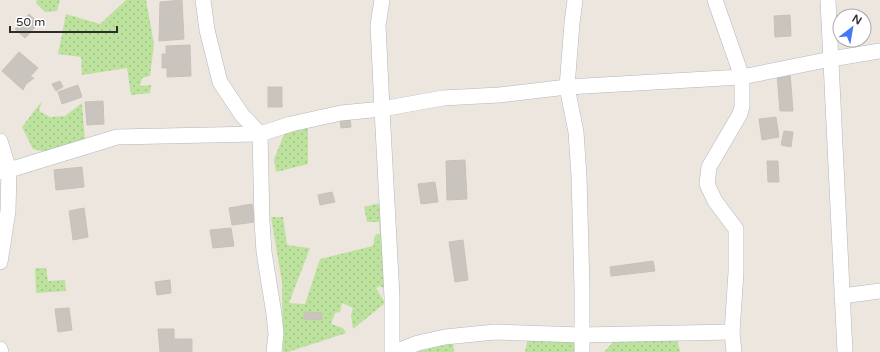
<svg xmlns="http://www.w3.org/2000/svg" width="880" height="352" font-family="'Varela Round',sans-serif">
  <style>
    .grass { fill: url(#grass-dots) }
    .building { fill: #c9c4bd; stroke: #c9c1b9 }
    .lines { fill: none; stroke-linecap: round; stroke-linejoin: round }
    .minor-casing { stroke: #b2b6bf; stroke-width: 16 }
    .minor { stroke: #fff; stroke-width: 15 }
  </style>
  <defs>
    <pattern id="grass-dots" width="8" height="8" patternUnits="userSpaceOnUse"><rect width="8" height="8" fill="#bce29e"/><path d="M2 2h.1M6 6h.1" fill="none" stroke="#a2c288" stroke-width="1.8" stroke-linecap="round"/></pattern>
  </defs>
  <rect width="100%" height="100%" fill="#ede6df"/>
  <g class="grass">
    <polygon points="37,0 60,0 57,11 45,12 36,3"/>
    <polygon points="126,0 146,0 154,44 150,76 142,78 140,86 151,85 150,93 131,95 127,68 82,75 81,57 58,54 66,14 100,24"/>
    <polygon points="42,101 39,111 50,117 65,116 82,103 85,141 52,153 33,149 22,127"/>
    <polygon points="308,125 308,164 276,172 274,159 286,130"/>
    <polygon points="384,202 390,291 380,286 376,288 385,303 353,329 351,315 353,308 342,303 340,312 335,313 331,324 343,328 346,333 288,352 283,352 282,282 271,217 283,217 287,245 310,248 289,303 305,304 320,259 373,246 375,235 380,234 379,222 367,222 364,207"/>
    <polygon points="35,268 46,268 48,281 65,280 66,291 36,293"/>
    <polygon points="618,337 677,338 680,352 604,352"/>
    <polygon points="528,338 577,339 578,352 525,352"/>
    <polygon points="453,343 454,352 416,352"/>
  </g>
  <g class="building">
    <polygon points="182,0 184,39 159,41 160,2"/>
    <polygon points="29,14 39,23 25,38 15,29"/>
    <polygon points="790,15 791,36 775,37 774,16"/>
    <polygon points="190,45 191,76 167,77 167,68 162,68 162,54 166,54 166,46"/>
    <polygon points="19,52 38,68 30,77 34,78 26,84 23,90 2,71"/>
    <polygon points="790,73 793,111 780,111 777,74"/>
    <polygon points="60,81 63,87 56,91 52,84"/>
    <polygon points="78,85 82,97 62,104 58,92"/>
    <rect x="268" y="87" width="14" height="20"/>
    <polygon points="103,101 104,124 87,125 85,102"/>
    <polygon points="776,117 779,137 762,140 759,119"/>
    <polygon points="350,119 351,127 341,128 340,120"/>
    <polygon points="784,131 793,132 791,147 781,145"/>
    <polygon points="465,160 467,199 447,200 446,161"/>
    <polygon points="767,161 778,161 779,182 768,182"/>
    <polygon points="82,167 84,187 56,190 54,170"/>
    <polygon points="435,182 438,202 421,204 418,184"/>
    <polygon points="332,192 335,202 320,205 318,195"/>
    <polygon points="252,204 255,222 232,225 229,208"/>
    <polygon points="84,208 88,237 73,240 69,211"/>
    <polygon points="231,228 234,246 213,248 210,230"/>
    <polygon points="463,240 468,280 455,282 449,242"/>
    <polygon points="653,261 655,271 611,276 610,267"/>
    <polygon points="170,280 171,293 157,295 155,282"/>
    <polygon points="69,308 72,330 58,332 55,309"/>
    <polygon points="304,312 322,313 322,320 304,319"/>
    <polygon points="158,329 174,329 174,339 192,339 192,352 160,352"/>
  </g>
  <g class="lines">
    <g class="minor-casing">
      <g id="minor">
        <polyline points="203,0 207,30 220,82 242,115 260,134 262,222 264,252 274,314 276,334 274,352"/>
        <polyline points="382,0 378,25 382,109 392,297 392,352"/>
        <polyline points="575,0 572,23 567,87 576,132 579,176 582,287 582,352"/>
        <polyline points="715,0 742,77 742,106 740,114 709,167 707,184 715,201 736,229 736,272 732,332 734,352"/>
        <polyline points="828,0 845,352"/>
        <polyline points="0,141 9,170 8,211 0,262"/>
        <polyline points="0,172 9,170 117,137 260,134 291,124 341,113 382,109 443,98 499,95 567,87 742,77 831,59 880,51"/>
        <polyline points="842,296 880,291"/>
        <polyline points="0,349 1,352"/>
        <polyline points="395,352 418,343 445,337 495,332 581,335 732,332"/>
      </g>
    </g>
    <use href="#minor" class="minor"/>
  </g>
  <g transform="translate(852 28) rotate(31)"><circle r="19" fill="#ffffff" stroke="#ababab"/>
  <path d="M0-3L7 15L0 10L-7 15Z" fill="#4578f5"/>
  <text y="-6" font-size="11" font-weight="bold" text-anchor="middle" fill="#2c2c2c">N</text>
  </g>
  <path d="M10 26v6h107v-6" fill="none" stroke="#2c2c2c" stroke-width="2"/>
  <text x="16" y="26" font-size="12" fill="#2c2c2c" stroke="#ffffff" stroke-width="3" paint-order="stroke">50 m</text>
</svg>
